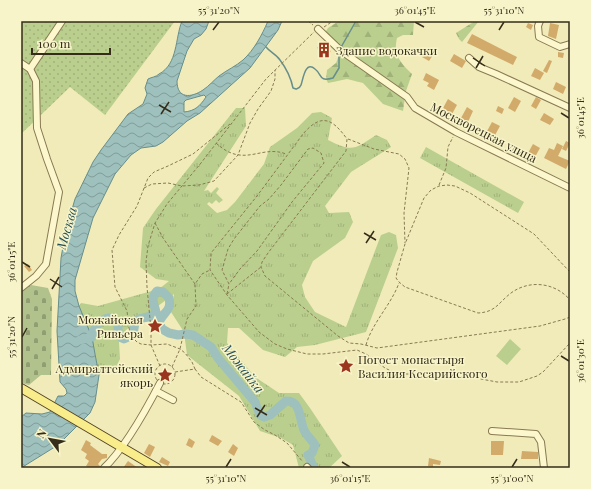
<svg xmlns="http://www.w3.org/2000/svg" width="591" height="489" font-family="'Playfair Display',serif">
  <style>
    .grass { fill: url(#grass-tufts) }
    .forest { fill: url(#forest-firs) }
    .cemetery { fill: url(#cemetery-stones) }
    .garden { fill: url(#garden-dots) }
    .pitch { fill: #bacf8d }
    .water { fill: url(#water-waves); stroke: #668e8c; fill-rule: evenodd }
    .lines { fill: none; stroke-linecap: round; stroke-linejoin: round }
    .stream { stroke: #668e8c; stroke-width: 1.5 }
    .river { stroke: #9ec1bd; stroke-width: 9 }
    .building { fill: #d2ab6b }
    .minor-casing { stroke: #887a53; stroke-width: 8 }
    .major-casing { stroke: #554628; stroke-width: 10 }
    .path { stroke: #887a53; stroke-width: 1; stroke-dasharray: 3 2; stroke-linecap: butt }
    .minor { stroke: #fcf7cc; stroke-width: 6 }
    .major { stroke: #f9ed8b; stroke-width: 8 }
    .ticks { fill: none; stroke: #352d19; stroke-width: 1.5 }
    .labels { text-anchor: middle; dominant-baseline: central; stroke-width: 3; stroke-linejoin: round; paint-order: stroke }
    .poi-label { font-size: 12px; fill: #352d19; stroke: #f8f4c9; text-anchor: start }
    .street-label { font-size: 12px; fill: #352d19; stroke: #f8f4c9 }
    .water-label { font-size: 13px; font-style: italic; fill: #275057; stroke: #f8f4c9 }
    .neatline { fill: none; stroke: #352d19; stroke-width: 1.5 }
    .ticks-label { font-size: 10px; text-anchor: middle; fill: #352d19 }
  </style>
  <defs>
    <pattern id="grass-tufts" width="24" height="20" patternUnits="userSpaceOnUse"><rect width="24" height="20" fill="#bacf8d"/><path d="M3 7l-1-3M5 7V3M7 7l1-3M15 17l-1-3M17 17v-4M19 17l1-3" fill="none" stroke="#a0b279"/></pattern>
    <pattern id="forest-firs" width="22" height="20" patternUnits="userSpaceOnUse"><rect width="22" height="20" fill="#bacf8d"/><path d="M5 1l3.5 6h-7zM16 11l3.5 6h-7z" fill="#a0b279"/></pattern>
    <pattern id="cemetery-stones" width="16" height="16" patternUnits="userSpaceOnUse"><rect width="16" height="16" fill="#b1c28d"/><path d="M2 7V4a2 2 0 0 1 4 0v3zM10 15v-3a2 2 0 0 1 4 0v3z" fill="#919e72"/></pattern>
    <pattern id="garden-dots" width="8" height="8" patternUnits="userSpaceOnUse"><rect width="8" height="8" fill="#bacf8d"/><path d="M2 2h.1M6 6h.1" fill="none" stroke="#a0b279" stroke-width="1.8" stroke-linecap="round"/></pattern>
    <pattern id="water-waves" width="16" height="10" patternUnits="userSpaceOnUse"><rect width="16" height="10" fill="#9ec1bd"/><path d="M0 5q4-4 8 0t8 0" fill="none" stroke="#829d99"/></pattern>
  </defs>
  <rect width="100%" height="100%" fill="#f1ebb9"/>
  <g class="grass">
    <path d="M236,108H245L246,126L204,191L208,190L211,193L217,187L219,189L216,193L223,200L219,203L216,200L212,204L209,202L207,204L217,213L227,210L235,202L264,164L270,147L297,128L312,113L321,112L332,118L328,140C352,152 354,150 376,135L387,140L391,147L351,172L325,206L329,213L349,212L353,222L345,238L313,261L302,285L305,297L315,312L346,327L381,235L389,232L396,235L398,248L366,332L315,345L297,347L285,357L263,350L239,328H228L227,343L255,377L279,393H299L310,408L342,456L329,468H299L293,445L281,438L260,431L239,396L187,355L184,332L171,312L174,294L126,330L119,342L120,359L116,367L99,375L95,354L79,306L81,303L98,306L159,289L169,281L156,279L140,267L143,228L156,209Z"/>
    <polygon points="426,147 524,202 518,213 420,158"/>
  </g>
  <g class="forest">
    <path d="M339,21H414L413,35H403L397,38C393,55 400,62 412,74L406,91L403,111L383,104L363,83L347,79L328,83L326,79L327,70L336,63L339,55L322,37L328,28Z"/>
    <polygon points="475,21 479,21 462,42 459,39 456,33"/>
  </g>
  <polygon class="cemetery" points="31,285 48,288 52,299 51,375 41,375 29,385 25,384 21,382 21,292"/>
  <polygon class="garden" points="21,21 175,21 105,115 70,87 21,134"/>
  <polygon class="pitch" points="510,339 521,349 507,365 496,356"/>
  <path class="water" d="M182,21H209L206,29L201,35L194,39L187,51L177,81C177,99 191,98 203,90C209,86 214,80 219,76C227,70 236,66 243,60C254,50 262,35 268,21H282L278,30L250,68L200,113L187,121L163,142L156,146L141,148L131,155L115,174L93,218L75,280V291L79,306L92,337L95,354L99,375L95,402L90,413L58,445L21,468V417L26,413L42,414L50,412L58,396H64L67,393L66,389L60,382L57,331L61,258L66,230L75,199L93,162L101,150L128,114L143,104L147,94L145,88L148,79C152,77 156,77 159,74C178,64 175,38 182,21ZM204,95L206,97C200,106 195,111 184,112V102L186,100Z"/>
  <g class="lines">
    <g class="stream">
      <path d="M266,47C270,52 276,54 280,60C286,68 291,78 293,88L296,89C299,88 300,88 301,85C303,80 305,60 315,69C323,75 318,82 333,78L339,68V52"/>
      <polyline points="340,49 356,21"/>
    </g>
    <path class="river" d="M80,340L92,337C93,329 100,319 109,318L118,324V334L122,338L124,339L133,335L135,322C141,315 151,320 156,312C154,303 150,299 157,291L163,292L169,298C172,311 164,311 159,322L162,329L169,333L178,335L185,334L193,335L211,347L218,358L255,402L260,415L264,417L270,415L286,401C302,400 299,422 305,432C308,437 312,440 315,445L312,453L308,455L313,466L311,468"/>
  </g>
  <g class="building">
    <polygon points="528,23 533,25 531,30 526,27"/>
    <polygon points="550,23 559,25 556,39 548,36"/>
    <polygon points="472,34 517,57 513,65 467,43"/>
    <polygon points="320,44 331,51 327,57 324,54 325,53 317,48"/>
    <polygon points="425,51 433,55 429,61 422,57"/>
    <polygon points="558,52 564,53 563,58 558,57"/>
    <polygon points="454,54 466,61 462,68 450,61"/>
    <polygon points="549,60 552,61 547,73 543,71"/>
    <polygon points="535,68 544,73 540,80 531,76"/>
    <polygon points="426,73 439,80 434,90 427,86 429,83 423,80"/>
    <polygon points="556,82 566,87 563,94 553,89"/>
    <polygon points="514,97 521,101 515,112 508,108"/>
    <polygon points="536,97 541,100 536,109 531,106"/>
    <polygon points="448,99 457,105 452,114 443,108"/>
    <polygon points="498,106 504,109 502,114 496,111"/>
    <polygon points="467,107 473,111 468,122 461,118"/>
    <polygon points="544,113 554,119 550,125 540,120"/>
    <polygon points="492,122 500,126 494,137 486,133"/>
    <polygon points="566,141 570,143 566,151 562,149"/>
    <polygon points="557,143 563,146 558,156 570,161 566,169 544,158 549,148 554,150"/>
    <polygon points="533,144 540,148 535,157 528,153"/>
    <polygon points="28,264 32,270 29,272 24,266"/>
    <polygon points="212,435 222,441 218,446 209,441"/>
    <polygon points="189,438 195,442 192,448 186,445"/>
    <polygon points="86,440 91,443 90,445 102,454 107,454 107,458 102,459 98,464 100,466 100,468 89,468 86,466 89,461 85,458 87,454 81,450"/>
    <polygon points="491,441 504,441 503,455 491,455"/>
    <polygon points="149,444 155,447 150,457 144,453"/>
    <polygon points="233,444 238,448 234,456 228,452"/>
    <polygon points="522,451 538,452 538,459 521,459"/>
    <polygon points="162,457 170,462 168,466 159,462"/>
    <polygon points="429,458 441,461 440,465 433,464 433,467 428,466"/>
    <polygon points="128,461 138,468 123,468"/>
  </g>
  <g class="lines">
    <g class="minor-casing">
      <g id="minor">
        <polyline points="540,21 538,26 539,37 560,47 570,44"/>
        <polyline points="318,29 340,50 407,97 415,108 456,132 570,188"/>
        <polyline points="469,58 479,67 496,74 570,108"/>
        <polyline points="21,63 30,69 62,21"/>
        <polyline points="21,288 36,276 46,264 59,192 47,159 37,128 36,81 30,69"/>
        <polyline points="156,391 173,400"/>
        <polyline points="492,431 536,434 541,442 544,468"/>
        <polyline points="307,467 308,468"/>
        <path d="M104,468C126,447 146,410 160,383"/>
      </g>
    </g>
    <g class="major-casing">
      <polyline id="major" points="21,388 157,468"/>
    </g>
    <g class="path">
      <polyline points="308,21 313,25"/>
      <polyline points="324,27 333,21"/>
      <polyline points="348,139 374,149 399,154 405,159 409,168 404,213 405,243"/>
      <path d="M216,143C244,169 261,144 286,154"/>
      <polyline points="439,185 446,168 448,147 453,137"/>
      <polyline points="144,188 152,184 168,183 182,186 199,185 214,181 238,155 250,123 258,109 271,91 275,79 275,70"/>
      <polyline points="155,223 163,238 195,284"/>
      <path d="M570,272L534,234L470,193L455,186L447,185L439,186L431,190L424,198L405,244L397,272L396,278L399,282L405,287L478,313C496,312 498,303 511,293C530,279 556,283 570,300"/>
      <polyline points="227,294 229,284 222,270 228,249 234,239 260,206 269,199 281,185 308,149 313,148 321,153 324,163 292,202 257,251 240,269 229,284"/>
      <polyline points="227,294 261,267"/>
      <path d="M570,317L565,319L540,326L377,348L361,344L349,343L338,336L265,276L261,267L262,262L268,253L346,151L347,139C332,118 321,113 303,134L257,196L211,253L210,270L227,295L259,332L275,344L287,349L307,354H323L357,350L366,354L385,368L393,372L407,374L465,376L497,382H519L537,376L543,372L570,343"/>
      <path d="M366,345C372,323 391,305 399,283"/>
      <circle cx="165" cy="374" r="10"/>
      <polyline points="160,366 151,345 151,330 147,287 146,262 148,246 155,223 167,204 201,163 266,79 314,32"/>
      <polyline points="172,367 180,349 187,319 196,306 195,284 202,274 210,270"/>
      <polyline points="195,369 201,377 241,402 254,422 265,430 275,435 287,443 303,462"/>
      <polyline points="175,372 195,369 192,362 185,353 180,349 167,344 151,345 141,344 137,342 131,336 129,328 127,311 115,287 112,250 119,235 137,206 148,178 154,172 168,166 193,154 230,124"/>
    </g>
    <use href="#minor" class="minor"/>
    <use href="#major" class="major"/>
  </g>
  <path class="ticks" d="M415,22L424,27M213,30L219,22M499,30L504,22M473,58L485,66M476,68L483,56M159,105L171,112M561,113L569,118M161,114L169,102M364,233L376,240M366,243L374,231M22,262L30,267M50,279L62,287M52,289L59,277M22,337L27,328M561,356L569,361M255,408L267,415M257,417L265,405M342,462L350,467M226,467L231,459M512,467L517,459"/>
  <defs>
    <g id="building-bare" transform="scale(1.2)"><path d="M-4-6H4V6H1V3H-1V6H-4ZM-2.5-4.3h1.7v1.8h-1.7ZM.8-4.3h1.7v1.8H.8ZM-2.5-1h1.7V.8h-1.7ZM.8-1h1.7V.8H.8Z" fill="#9b361e" stroke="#f8f4c9" stroke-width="2.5" paint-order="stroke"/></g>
    <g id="sight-bare" transform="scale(1.2)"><path d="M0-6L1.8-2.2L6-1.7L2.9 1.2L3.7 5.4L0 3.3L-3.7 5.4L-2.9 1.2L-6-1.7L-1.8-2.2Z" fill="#9b361e" stroke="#f8f4c9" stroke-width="2.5" paint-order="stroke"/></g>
  </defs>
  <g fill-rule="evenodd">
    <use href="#building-bare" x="324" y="50"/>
    <use href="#sight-bare" x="155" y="326"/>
    <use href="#sight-bare" x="346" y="366"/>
    <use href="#sight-bare" x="165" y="375"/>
  </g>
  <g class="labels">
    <g class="poi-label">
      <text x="336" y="50">Здание водокачки</text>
      <text x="143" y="319" text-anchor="end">Можайская<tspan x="143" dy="14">Ривьера</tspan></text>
      <text x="358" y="359">Погост монастыря<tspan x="358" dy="14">Василия Кесарийского</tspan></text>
      <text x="153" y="368" text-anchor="end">Адмиралтейский<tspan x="153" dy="14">якорь</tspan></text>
    </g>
    <g class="street-label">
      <text transform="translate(484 132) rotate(27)">Москворецкая улица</text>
    </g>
    <g class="water-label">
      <text transform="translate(66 228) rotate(-74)">Москва</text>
      <text transform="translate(244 368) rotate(52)">Можайка</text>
    </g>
  </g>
  <rect width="591" height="489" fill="none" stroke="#f8f4c9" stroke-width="44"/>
  <g transform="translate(50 439) rotate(302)" stroke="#f8f4c9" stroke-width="3" paint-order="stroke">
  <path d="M0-3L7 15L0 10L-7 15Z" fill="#352d19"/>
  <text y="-6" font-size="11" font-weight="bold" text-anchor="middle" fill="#352d19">N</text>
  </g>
  <path d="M32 48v6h78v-6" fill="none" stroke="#352d19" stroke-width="2"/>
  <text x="38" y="48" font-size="12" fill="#352d19" stroke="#f8f4c9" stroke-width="3" paint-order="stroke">100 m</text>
  <rect x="22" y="22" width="547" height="445" class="neatline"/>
  <g class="ticks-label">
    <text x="219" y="14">55°31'20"N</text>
    <text x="415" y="14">36°01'45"E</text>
    <text x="504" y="14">55°31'10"N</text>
    <text transform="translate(580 118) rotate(-90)" y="4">36°01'45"E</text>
    <text transform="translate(11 262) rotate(-90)" y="4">36°01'15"E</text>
    <text transform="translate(11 337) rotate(-90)" y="4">55°31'20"N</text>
    <text transform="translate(580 361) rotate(-90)" y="4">36°01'30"E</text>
    <text x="226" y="482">55°31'10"N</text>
    <text x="350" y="482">36°01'15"E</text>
    <text x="512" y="482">55°31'00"N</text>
  </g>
</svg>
